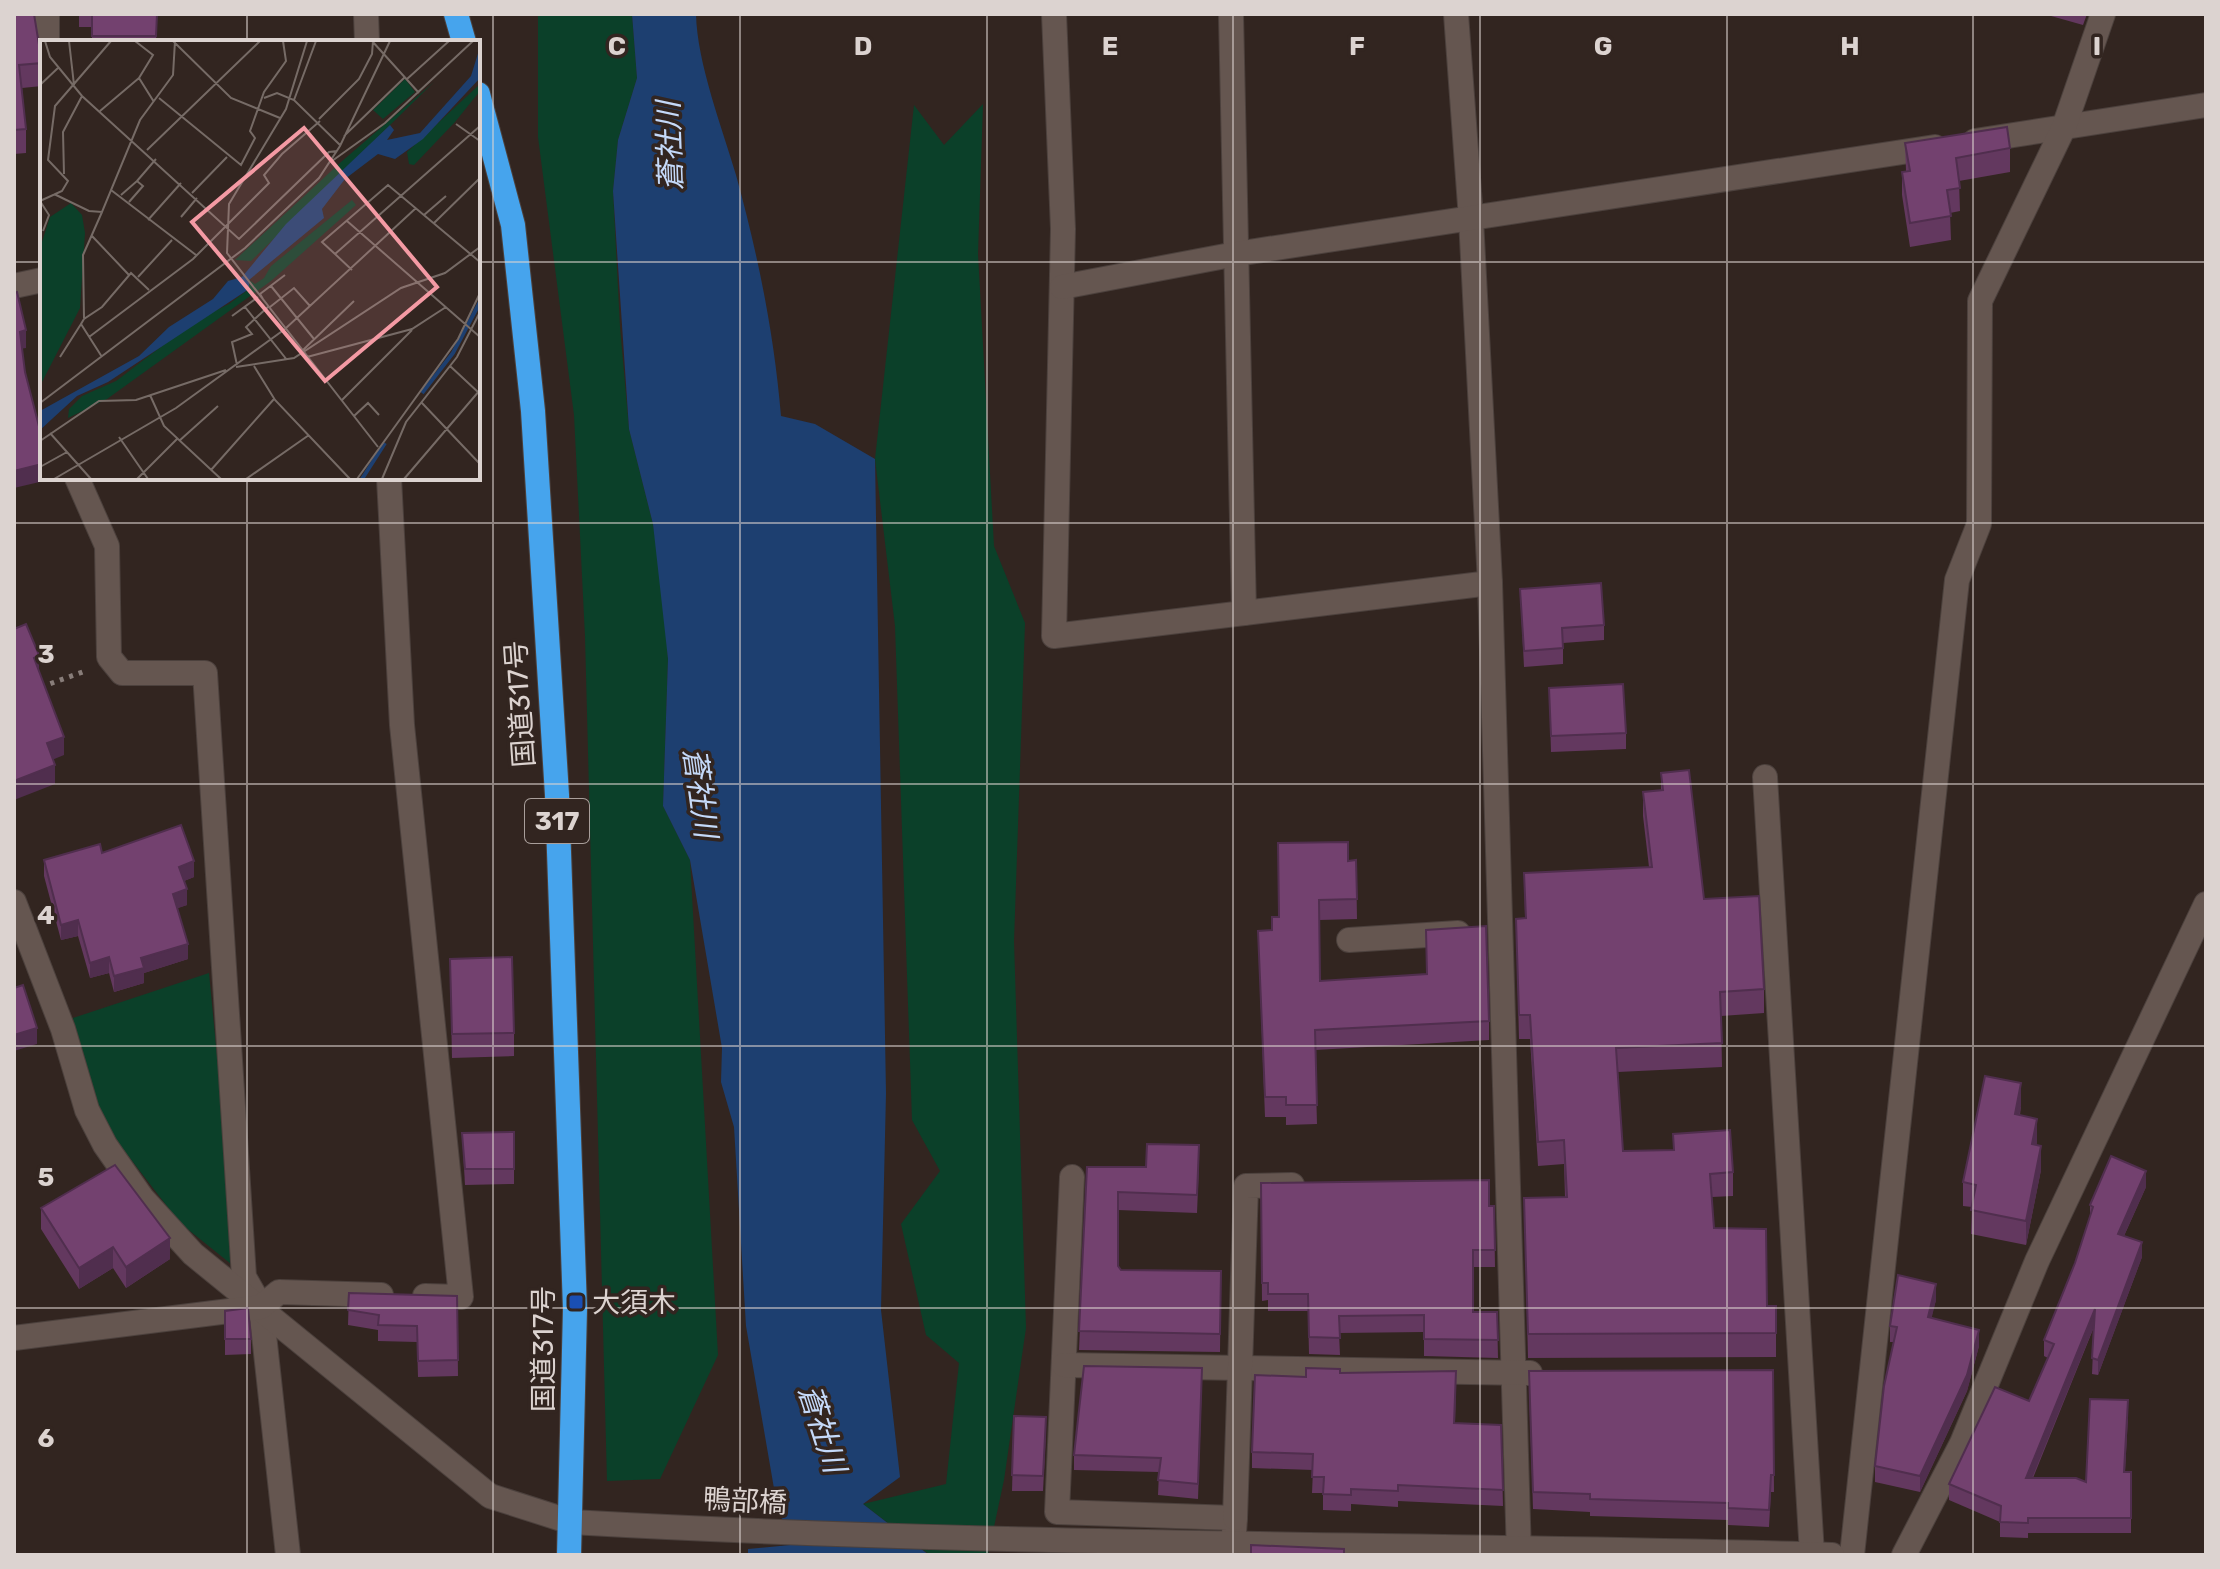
<svg xmlns="http://www.w3.org/2000/svg" width="2220" height="1569" font-family="Rubik,'Noto Sans JP',sans-serif">
  <style>
    .green { fill: #0b4029 }
    .water { fill: #1d3f70 }
    .lines { fill: none; stroke-linecap: round; stroke-linejoin: round }
    .street-casing { stroke: #4c413d; stroke-width: 26 }
    .secondary-casing { stroke: #4c413d; stroke-width: 26 }
    .highway-casing { stroke: #4c413d; stroke-width: 26 }
    .path { stroke: #887d79; stroke-width: 5; stroke-dasharray: 4 6; stroke-linecap: butt }
    .street { stroke: #655650; stroke-width: 24 }
    .secondary { stroke: #655650; stroke-width: 24 }
    .highway { stroke: #46a4ed; stroke-width: 24 }
    .wall { fill: #63385f }
    .shaded-wall { fill: #502e4e }
    .building { fill: #73416f; stroke: #502e4e; stroke-width: 2 }
    .grid { fill: none; stroke: #dcd3d0; stroke-width: 2; stroke-opacity: 0.55 }
    .transit-dot { fill: #1a4fb4; stroke: #322520; stroke-width: 3 }
    .labels { text-anchor: middle; dominant-baseline: central; stroke-width: 7; stroke-linejoin: round; paint-order: stroke }
    .shield { fill: #322520; stroke: #a99f9b; stroke-width: 2 }
    .shield-label { font-size: 26px; font-weight: bold; fill: #dcd3d0 }
    .street-label { font-size: 28px; fill: #dcd3d0; stroke: #322520 }
    .poi-label { font-size: 28px; fill: #dcd3d0; stroke: #322520; text-anchor: start }
    .water-label { font-size: 30px; font-style: italic; fill: #c4d9f9; stroke: #322520 }
    .inset-river { fill: none; stroke: #1d3f70; stroke-width: 4 }
    .inset-road { fill: none; stroke: #766b66; stroke-width: 2 }
    .view { fill: #f49aa4; fill-opacity: 0.15; stroke: #f49aa4; stroke-width: 4 }
    .inset-edge { fill: none; stroke: #dcd3d0; stroke-width: 4 }
    .grid-label { font-size: 26px; text-anchor: middle; font-weight: bold; fill: #dcd3d0; stroke: #322520; stroke-width: 7; stroke-linejoin: round; paint-order: stroke }
  </style>
  <rect width="100%" height="100%" fill="#322520"/>
  <g class="green">
    <polygon points="538,14 632,14 637,78 618,140 613,191 620,327 629,429 653,524 662,580 668,659 663,806 690,860 718,1355 660,1479 607,1481 585,636 574,415 538,137"/>
    <polygon points="983,104 978,254 994,546 1025,623 1014,941 1026,1328 1004,1480 988,1555 930,1555 863,1504 946,1484 959,1363 926,1335 901,1224 940,1171 912,1120 895,626 875,459 914,105 944,145"/>
    <polygon points="209,973 235,1245 236,1268 180,1223 92,1109 73,1018"/>
  </g>
  <path class="water" d="M632,14H696C697,63 722,127 736,175C758,255 774,333 781,416L815,424L875,459L886,1093L881,1310L900,1477L863,1504L929,1555H748V1549L790,1545L776,1500L746,1326L734,1127L721,1082L722,1048L690,860L663,806L668,659L653,524L629,429L613,191L618,140L637,78Z"/>
  <g class="lines">
    <g class="street-casing">
      <g id="street">
        <polyline points="366,14 367,42"/>
        <polyline points="1054,14 1063,229 1054,636 1244,613"/>
        <polyline points="1231,14 1244,613 1490,583"/>
        <polyline points="1456,14 1471,219 1490,583 1519,1555"/>
        <polyline points="47,42 47,14"/>
        <polyline points="1975,141 2206,105"/>
        <polyline points="14,286 42,280"/>
        <polyline points="1062,287 1236,254 1935,147"/>
        <polyline points="77,478 107,546 109,657 122,673 205,673 244,1277 261,1307 288,1555"/>
        <polyline points="389,478 402,725 461,1297 425,1296"/>
        <polyline points="1765,777 1812,1554"/>
        <polyline points="14,902 63,1029 87,1110 105,1145 142,1198 193,1254 490,1496 571,1522"/>
        <polyline points="1349,940 1458,933"/>
        <polyline points="1072,1177 1057,1512 1235,1518 1234,1533"/>
        <polyline points="14,1338 261,1307 279,1292 381,1295"/>
        <polyline points="1064,1365 1530,1373"/>
        <polyline points="1235,1518 1246,1186 1292,1185"/>
        <polyline points="1852,1555 1957,580 1979,524 1980,301 2064,127 2103,14"/>
        <polyline points="1904,1555 1962,1443 2037,1261 2206,904"/>
      </g>
    </g>
    <g class="secondary-casing">
      <path id="secondary" d="M571,1522C991,1546 1411,1543 1832,1555"/>
    </g>
    <g class="highway-casing">
      <g id="highway">
        <polyline points="456,14 464,42"/>
        <polyline points="478,94 513,225 533,411 557,795 575,1309 569,1555"/>
      </g>
    </g>
    <polyline class="path" points="41,687 88,670"/>
    <use href="#street" class="street"/>
    <use href="#secondary" class="secondary"/>
    <use href="#highway" class="highway"/>
  </g>
  <g class="wall">
    <polygon points="14,14 42,63 42,86 22,88 26,129 26,153 14,154"/>
    <polygon points="79,14 157,14 156,42 92,42 92,27 79,27"/>
    <polygon points="2044,14 2087,14 2083,25"/>
    <polygon points="1905,143 2010,148 2010,172 1959,181 1960,211 1950,213 1951,240 1910,247 1902,195 1902,172 1906,171"/>
    <polygon points="1520,589 1604,625 1604,640 1563,643 1563,664 1524,667"/>
    <polygon points="1549,688 1626,733 1626,749 1551,752"/>
    <polygon points="1661,773 1704,899 1764,989 1764,1013 1721,1016 1722,1067 1618,1072 1623,1151 1673,1150 1673,1134 1733,1172 1733,1196 1712,1197 1714,1228 1767,1306 1776,1306 1776,1357 1528,1358 1524,1198 1565,1197 1564,1164 1538,1166 1530,1039 1519,1039 1516,919 1525,918 1524,873 1649,867 1643,816 1643,792 1661,790"/>
    <polygon points="102,853 194,877 184,881 187,905 177,908 188,959 144,973 144,983 114,992 109,973 90,978 78,936 61,940 44,876 44,860"/>
    <polygon points="1356,860 1357,919 1319,920 1320,981 1489,1021 1489,1040 1315,1050 1317,1124 1286,1125 1286,1117 1265,1117 1258,931 1272,930 1279,917 1348,861"/>
    <polygon points="450,959 514,1033 514,1056 452,1058"/>
    <polygon points="2021,1106 2020,1115 2037,1142 2036,1146 2041,1170 2026,1245 1971,1234 1972,1207 1963,1206 1963,1182"/>
    <polygon points="514,1132 514,1184 465,1185 462,1133"/>
    <polygon points="1199,1164 1197,1213 1118,1210 1118,1266 1121,1270 1221,1271 1220,1352 1079,1350 1087,1167 1146,1167"/>
    <polygon points="1261,1183 1494,1206 1495,1267 1473,1267 1473,1312 1497,1312 1498,1358 1424,1356 1424,1332 1339,1333 1340,1355 1309,1354 1308,1311 1268,1311 1268,1300 1262,1301"/>
    <polygon points="2146,1187 2124,1236 2142,1257 2098,1375 2092,1374 2094,1327 2033,1478 2086,1482 2128,1416 2125,1472 2131,1472 2131,1533 2028,1533 2028,1538 2000,1537 2000,1522 1949,1500 1949,1484 2029,1401 2048,1358 2044,1356 2044,1340 2075,1263 2090,1216 2090,1205"/>
    <polygon points="41,1208 170,1259 126,1288 113,1268 79,1289 41,1229"/>
    <polygon points="349,1293 457,1296 458,1376 418,1377 417,1342 378,1341 378,1330 348,1325"/>
    <polygon points="1936,1300 1931,1318 1979,1346 1967,1391 1920,1492 1875,1482 1875,1466 1894,1342 1890,1342 1890,1326"/>
    <polygon points="225,1311 251,1339 251,1354 225,1355"/>
    <polygon points="1773,1370 1774,1492 1771,1492 1769,1527 1728,1525 1728,1520 1590,1516 1590,1512 1533,1509 1529,1388"/>
    <polygon points="1340,1373 1456,1387 1455,1423 1501,1425 1503,1506 1398,1501 1398,1507 1351,1504 1351,1511 1323,1510 1323,1493 1312,1493 1313,1470 1252,1468 1252,1452 1306,1377"/>
    <polygon points="1202,1382 1198,1499 1158,1495 1159,1472 1074,1470 1074,1455"/>
    <polygon points="1014,1416 1046,1432 1043,1491 1012,1491"/>
  </g>
  <g class="shaded-wall">
    <polygon points="26,330 26,348 20,349 20,332"/>
    <polygon points="42,464 42,478 48,478 48,480 14,488 14,471"/>
    <polygon points="39,655 39,674 34,658"/>
    <polygon points="64,737 64,755 47,762 47,743"/>
    <polygon points="55,765 55,784 14,800 14,781"/>
    <polygon points="194,861 194,877 179,883 179,867"/>
    <polygon points="187,889 187,905 173,910 173,894"/>
    <polygon points="78,920 78,936 61,940 61,925"/>
    <polygon points="188,944 188,959 144,973 144,983 114,992 114,976 141,958"/>
    <polygon points="109,957 109,973 90,978 90,963"/>
    <polygon points="37,1028 37,1044 14,1051 14,1035"/>
    <polygon points="2021,1083 2021,1106 2015,1138 2015,1114"/>
    <polygon points="2037,1119 2037,1142 2032,1168 2032,1144"/>
    <polygon points="2041,1146 2041,1170 2026,1245 2026,1221"/>
    <polygon points="2146,1171 2146,1187 2118,1249 2118,1234"/>
    <polygon points="170,1238 170,1259 126,1288 126,1267"/>
    <polygon points="2142,1242 2142,1257 2098,1375 2098,1360"/>
    <polygon points="113,1247 113,1268 79,1289 79,1268"/>
    <polygon points="1936,1284 1936,1300 1928,1333 1928,1317"/>
    <polygon points="2095,1309 2095,1324 2026,1493 2026,1478"/>
    <polygon points="1979,1330 1979,1346 1967,1391 1920,1492 1920,1476"/>
  </g>
  <g class="building">
    <polygon points="14,14 34,14 42,63 19,65 26,129 14,130"/>
    <polygon points="92,14 157,14 156,36 92,36"/>
    <polygon points="2007,127 2010,148 1956,158 1960,188 1947,190 1951,216 1910,223 1902,172 1910,171 1905,143"/>
    <polygon points="17,292 26,330 20,332 25,372 42,438 42,464 14,471 14,293"/>
    <polygon points="1601,583 1604,625 1562,628 1563,648 1524,651 1520,589"/>
    <polygon points="26,624 39,655 34,658 64,737 47,743 55,765 14,781 14,629"/>
    <polygon points="1623,684 1626,733 1551,736 1549,688"/>
    <polygon points="1689,770 1704,899 1759,896 1764,989 1720,992 1722,1043 1616,1048 1623,1151 1674,1150 1673,1134 1730,1130 1733,1172 1710,1174 1714,1228 1766,1229 1767,1306 1776,1306 1776,1333 1528,1334 1524,1198 1567,1197 1564,1140 1538,1142 1530,1015 1519,1015 1516,919 1526,918 1524,873 1652,867 1643,792 1663,790 1661,773"/>
    <polygon points="181,825 194,861 179,867 187,889 173,894 188,944 141,958 144,968 114,976 109,957 90,963 78,920 61,925 44,860 100,844 102,853"/>
    <polygon points="1348,842 1348,861 1356,860 1357,899 1319,900 1320,981 1427,974 1426,930 1486,926 1489,1021 1315,1030 1317,1105 1286,1105 1286,1097 1265,1097 1258,931 1272,930 1272,917 1279,917 1278,843"/>
    <polygon points="512,957 514,1033 452,1034 450,959"/>
    <polygon points="23,985 37,1028 14,1035 14,988"/>
    <polygon points="1985,1076 2021,1083 2015,1114 2037,1119 2032,1144 2041,1146 2026,1221 1971,1210 1976,1185 1963,1182"/>
    <polygon points="514,1132 514,1169 465,1169 462,1133"/>
    <polygon points="1147,1144 1199,1145 1197,1195 1118,1192 1118,1266 1121,1270 1221,1271 1220,1334 1079,1331 1087,1167 1146,1167"/>
    <polygon points="2111,1156 2146,1171 2118,1234 2142,1242 2098,1360 2092,1358 2095,1309 2026,1478 2076,1478 2086,1482 2090,1399 2128,1400 2124,1472 2131,1472 2131,1518 2028,1518 2028,1523 2000,1522 2001,1506 1949,1484 1995,1387 2029,1401 2054,1344 2044,1340 2075,1263 2093,1207 2090,1205"/>
    <polygon points="115,1165 170,1238 126,1267 113,1247 79,1268 41,1208"/>
    <polygon points="1489,1180 1489,1206 1494,1206 1495,1250 1473,1250 1473,1312 1497,1312 1498,1340 1424,1339 1424,1315 1339,1316 1340,1338 1309,1337 1308,1294 1268,1294 1268,1283 1262,1283 1261,1183"/>
    <polygon points="1898,1275 1936,1284 1928,1317 1979,1330 1967,1375 1920,1476 1875,1466 1884,1386 1897,1327 1890,1326"/>
    <polygon points="349,1293 457,1296 458,1360 418,1361 417,1326 378,1325 379,1315 348,1310"/>
    <polygon points="248,1308 251,1339 225,1339 225,1311"/>
    <polygon points="1084,1366 1202,1368 1198,1484 1158,1480 1161,1458 1074,1455"/>
    <polygon points="1306,1368 1340,1369 1340,1373 1456,1371 1454,1423 1501,1425 1503,1490 1398,1485 1398,1491 1351,1489 1351,1495 1323,1494 1324,1477 1312,1477 1313,1454 1252,1452 1255,1375 1306,1377"/>
    <polygon points="1773,1370 1774,1475 1771,1475 1769,1510 1728,1508 1728,1503 1590,1499 1590,1494 1533,1492 1529,1371"/>
    <polygon points="1014,1416 1046,1417 1043,1476 1012,1475"/>
    <polygon points="1251,1545 1344,1549 1344,1555 1251,1555"/>
  </g>
  <path class="grid" d="M247,14V42M493,14V1555M740,14V1555M987,14V1555M1233,14V1555M1480,14V1555M1727,14V1555M1973,14V1555M14,262H42M478,262H2206M247,478V1555M14,523H2206M14,784H2206M14,1046H2206M14,1308H2206"/>
  <rect class="transit-dot" x="568" y="1294" width="16" height="16" rx="4"/>
  <g class="labels">
    <rect class="shield" x="525" y="799" width="64" height="44" rx="6"/>
    <g class="shield-label">
      <text x="557" y="821">317</text>
    </g>
    <g class="street-label">
      <text transform="translate(520 704) rotate(-94)">国道317号</text>
      <text transform="translate(543 1349) rotate(-90)">国道317号</text>
      <text transform="translate(745 1501) rotate(3)">鴨部橋</text>
    </g>
    <g class="poi-label">
      <text x="592" y="1302">大須木</text>
    </g>
    <g class="water-label">
      <text transform="translate(670 146) rotate(-92)">蒼社川</text>
      <text transform="translate(700 793) rotate(82)">蒼社川</text>
      <text transform="translate(822 1429) rotate(72)">蒼社川</text>
    </g>
  </g>
  <g transform="translate(40 40)">
    <rect width="440" height="440" fill="#322520"/>
    <path d="M365,39L375,52L343,79L333,70ZM394,42L211,221L195,220L301,122ZM440,44V51L415,82L374,125L369,124L367,112ZM312,160L316,165L231,241L67,359L28,378L29,369L42,356L76,341L155,281L189,264L209,249V240L215,244L224,238L231,226ZM31,163L42,175L45,193L40,268L0,346V208L10,177Z" fill="#0b4029"/>
    <path d="M440,7V38L383,99L355,119L338,114L305,139L282,169L284,178L209,240V249L68,342L37,356L0,390V371L99,316L129,287L173,259L188,241L202,237L246,184L350,85L354,90L347,100L380,93L431,36Z" fill="#1d3f70"/>
    <path class="inset-river" d="M382,353L413,313L440,262M322,439L345,403"/>
    <path class="inset-road" d="M5,1L10,17L42,56L199,199L289,112L297,111M29,1L34,45M95,1L113,15L99,38L114,62M133,1L191,58L240,78M267,1L246,69L189,164L187,213L338,407M332,1L379,53M367,39L409,1M0,45L19,27M119,58L201,125L215,98L210,91L224,52L246,21L243,1M224,58L237,53L254,60L300,105M254,60L276,1M60,71L99,38M279,79L319,39L332,14L333,1M416,84L440,101M304,96L365,37M107,110L220,1M292,121L345,83L433,1M24,134L23,92L42,56M97,141L116,119M71,150L156,215M152,153L187,117M14,154L49,171L62,172L100,80L133,35L135,1M81,155L97,141L103,146L89,162M0,161L22,151L28,141L8,120L15,66L71,1M0,161L9,175L3,191M384,175L406,156M141,177L157,158M108,180L141,143M307,181L440,297M394,183L440,138M52,196L89,235M295,214L282,202L348,145L440,222M312,230L295,214L440,86M98,237L132,200M231,246L274,299M223,259L220,254L245,235M205,267L247,320M230,267L254,248L270,266M192,276L218,257M44,278L43,215L62,172M49,297L153,219L229,143L224,135L242,114L280,81M262,311L314,261M20,317L41,284M62,317L41,284L44,279L62,267L91,233L109,250M267,317L372,289L406,267M197,325L192,302L212,294L206,287L229,266M214,326L235,360L310,439M410,326L439,353M196,327L254,318L361,248L405,233L440,207M110,355L124,386L181,439M302,360L372,290M0,363L205,208L279,138L300,106L350,1M382,363L440,424M314,376L328,363L339,375M10,393L51,439M79,397L108,439M0,401L59,361L96,360L186,330M139,401L178,366M0,427L27,412M171,430L234,359M14,439L136,368L245,289L376,168M97,439L137,399M206,439L269,395M317,439L418,299L440,253M342,439L366,382L417,317L440,272M364,439L440,350"/>
    <path class="view" d="M264,88L397,247L285,341L152,182Z"/>
    <rect width="440" height="440" class="inset-edge"/>
  </g>
  <g class="grid-label">
    <text x="617" y="55">C</text>
    <text x="863" y="55">D</text>
    <text x="1110" y="55">E</text>
    <text x="1357" y="55">F</text>
    <text x="1603" y="55">G</text>
    <text x="1850" y="55">H</text>
    <text x="2097" y="55">I</text>
    <text x="46" y="663">3</text>
    <text x="46" y="924">4</text>
    <text x="46" y="1186">5</text>
    <text x="46" y="1447">6</text>
  </g>
  <rect width="2220" height="1569" fill="none" stroke="#dcd3d0" stroke-width="32"/>
</svg>
